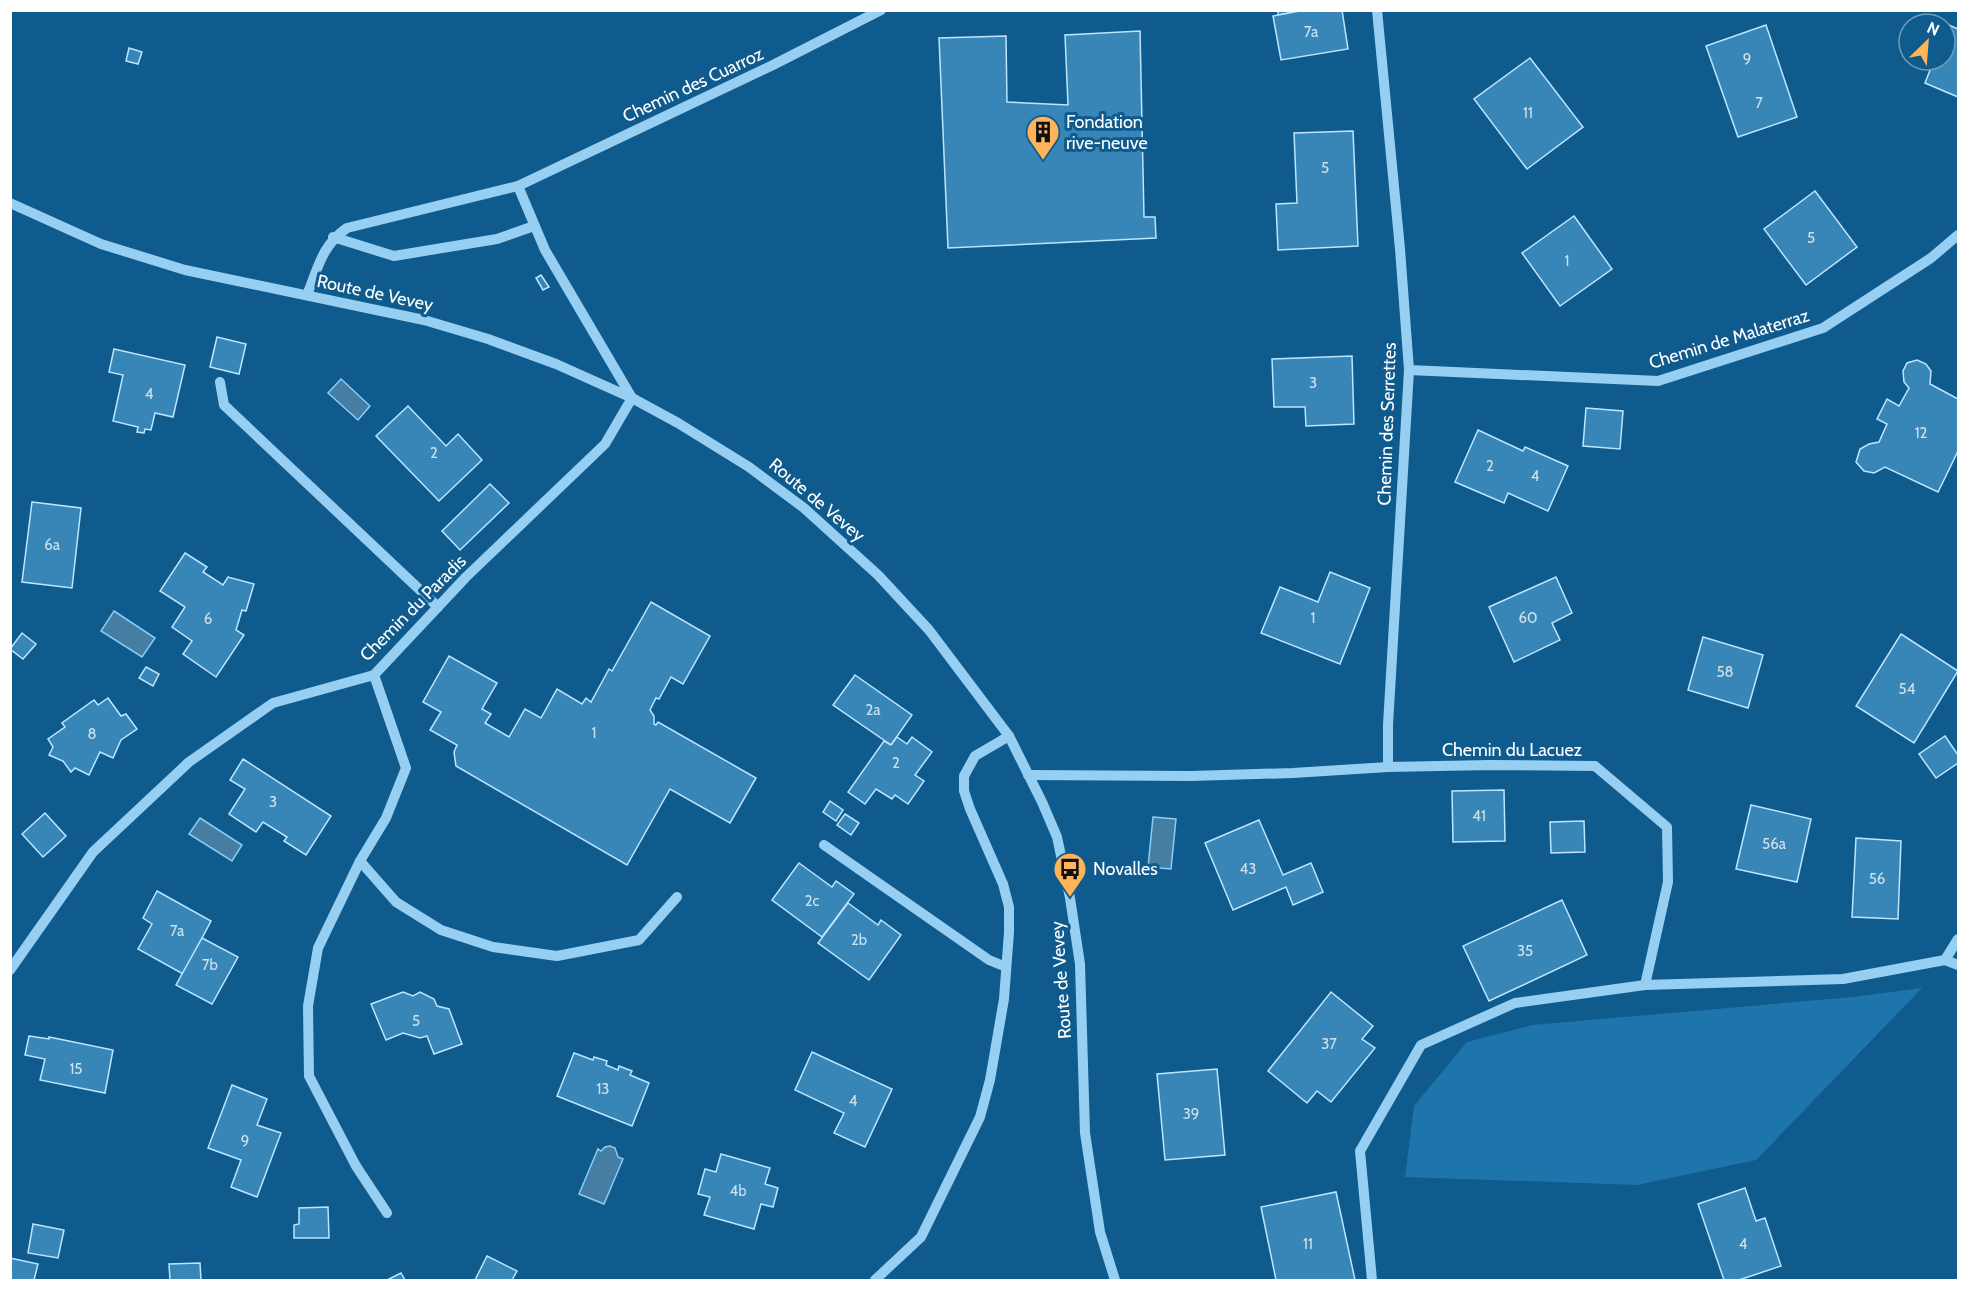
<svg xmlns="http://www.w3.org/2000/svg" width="1969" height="1291" font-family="Cabin,sans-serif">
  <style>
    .green { fill: #1e75ab }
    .water { fill: #467ea3; stroke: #88cdf7; stroke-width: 1.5 }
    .building { fill: #3886b7; stroke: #bee5fe; stroke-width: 1.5 }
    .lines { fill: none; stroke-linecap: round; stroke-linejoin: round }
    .minor { stroke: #97cff3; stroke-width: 10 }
    .labels { text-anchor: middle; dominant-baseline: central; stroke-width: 6; stroke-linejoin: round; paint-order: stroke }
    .number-label { font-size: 15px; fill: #cde1ed }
    .street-label { font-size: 18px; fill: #fff; stroke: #0f5b8d }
    .poi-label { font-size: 18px; fill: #fff; stroke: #0f5b8d; text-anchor: start }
  </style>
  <rect width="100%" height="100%" fill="#0f5b8d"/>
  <polygon class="green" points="1922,988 1756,1160 1637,1185 1405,1177 1414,1106 1467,1042 1533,1025 1853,997"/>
  <g class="water">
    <polygon points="341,379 370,406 358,420 328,393"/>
    <polygon points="114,611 155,638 142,657 101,631"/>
    <polygon points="1153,817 1176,819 1171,869 1148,867"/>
    <polygon points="200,818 242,845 232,861 189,834"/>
    <polygon points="610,1146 615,1148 618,1157 623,1159 604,1204 579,1194 598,1149 601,1151 605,1147"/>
  </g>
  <g class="building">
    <polygon points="1278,10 1305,10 1278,15"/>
    <polygon points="1305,10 1342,10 1348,49 1281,60 1273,16"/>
    <polygon points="1766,25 1797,117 1738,137 1706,46"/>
    <polygon points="1949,25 1958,29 1958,97 1925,83 1934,60 1945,60 1945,34"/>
    <polygon points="1140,31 1144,217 1155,217 1156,238 948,248 939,38 1006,36 1007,102 1068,105 1065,35"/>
    <polygon points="129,48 142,52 138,64 126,61"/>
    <polygon points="1530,58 1583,127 1527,169 1474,99"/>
    <polygon points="1353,131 1358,246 1278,250 1276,204 1297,203 1294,133"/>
    <polygon points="1815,191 1857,247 1806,285 1764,229"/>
    <polygon points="1574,216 1612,269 1560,306 1522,253"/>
    <polygon points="541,275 549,287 543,290 536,278"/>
    <polygon points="217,337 246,344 239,374 210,367"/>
    <polygon points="114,349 185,365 173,417 155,413 151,430 145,429 144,433 137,432 138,427 113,421 123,375 109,372"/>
    <polygon points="1352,356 1354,424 1306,426 1305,407 1274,407 1272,359"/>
    <polygon points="1917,360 1926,364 1931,371 1930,384 1958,399 1958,451 1938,492 1885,467 1874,473 1864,471 1856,462 1860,449 1869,444 1879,442 1887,424 1877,419 1887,399 1899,406 1909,388 1904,382 1903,371 1907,363"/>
    <polygon points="408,406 446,446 458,434 482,460 439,501 376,436"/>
    <polygon points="1586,408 1623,411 1620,449 1583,446"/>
    <polygon points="1478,430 1523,451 1525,447 1568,466 1548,511 1508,493 1504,503 1455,482"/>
    <polygon points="490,484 509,503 460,550 442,531"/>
    <polygon points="32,502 81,508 72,588 22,582"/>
    <polygon points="185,553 207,567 203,572 223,585 228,577 254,584 246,611 242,610 236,630 244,635 216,677 183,654 192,641 172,627 185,607 160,591"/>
    <polygon points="1330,572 1370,588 1340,664 1261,633 1280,587 1318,602"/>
    <polygon points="1556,577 1572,613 1552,623 1560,640 1514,662 1489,607"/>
    <polygon points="651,602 710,636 683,684 671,677 659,699 656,698 650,710 654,716 654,724 656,725 658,722 756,778 730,823 670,789 627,865 456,766 454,752 457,745 430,730 441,712 423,702 449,656 497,683 482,709 491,714 485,723 509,737 525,709 541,718 557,689 582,704 586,698 591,702 609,669 612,671"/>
    <polygon points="22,633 36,644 23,659 10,649"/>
    <polygon points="1901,634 1958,671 1914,743 1856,706"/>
    <polygon points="1703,637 1763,655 1748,708 1688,690"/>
    <polygon points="146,667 159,674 153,686 139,678"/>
    <polygon points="855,675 912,715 891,745 833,705"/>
    <polygon points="108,698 121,716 126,714 137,729 121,740 113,758 100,752 89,775 75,768 71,772 63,761 49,755 53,747 48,739 65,727 62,723 94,700 98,705"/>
    <polygon points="1945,736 1958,755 1958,763 1936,778 1919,754"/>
    <polygon points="897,737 907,744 912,737 932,752 915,775 924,781 908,804 895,795 892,799 876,789 865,804 848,792 884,741 891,745"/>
    <polygon points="243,759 331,816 306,855 284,841 287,837 263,822 256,832 229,814 245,789 230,780"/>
    <polygon points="1504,790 1505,841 1453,842 1452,791"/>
    <polygon points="830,801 843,810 836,821 823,812"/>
    <polygon points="1751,805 1811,819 1797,882 1736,869"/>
    <polygon points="45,813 66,836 43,857 22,834"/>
    <polygon points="845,814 859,823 851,835 837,825"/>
    <polygon points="1259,820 1283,875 1311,863 1323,892 1293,905 1286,887 1233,910 1205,843"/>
    <polygon points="1584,821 1585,852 1551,853 1550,822"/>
    <polygon points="1856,838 1901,841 1898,919 1852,917"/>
    <polygon points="799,863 832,887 836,881 854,894 822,937 772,900"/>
    <polygon points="157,891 211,921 183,974 138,949 152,924 143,918"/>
    <polygon points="1562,900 1587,955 1489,1001 1463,946"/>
    <polygon points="848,903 878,925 881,920 901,935 869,980 818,943"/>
    <polygon points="202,938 238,957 212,1004 176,985"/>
    <polygon points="403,992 413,996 420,992 434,999 437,1006 449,1009 462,1044 434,1054 427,1036 420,1038 403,1033 386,1040 371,1004"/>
    <polygon points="1331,992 1373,1026 1362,1039 1375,1048 1331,1102 1317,1091 1307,1103 1268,1071"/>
    <polygon points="29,1036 49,1039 49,1037 113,1050 105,1093 40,1080 45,1059 25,1055"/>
    <polygon points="812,1052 892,1089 865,1147 834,1133 844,1113 795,1090"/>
    <polygon points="574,1053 593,1060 594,1057 607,1061 606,1065 618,1070 619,1066 632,1071 630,1075 649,1083 632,1126 557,1096"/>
    <polygon points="1217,1069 1225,1155 1165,1160 1157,1074"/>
    <polygon points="232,1085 267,1099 257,1125 281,1133 257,1197 231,1187 241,1160 208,1148"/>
    <polygon points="721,1154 770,1168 765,1184 778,1188 773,1207 761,1204 754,1229 704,1215 710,1197 698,1194 705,1169 716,1172"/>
    <polygon points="1745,1188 1756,1221 1765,1218 1781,1266 1739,1280 1724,1280 1698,1204"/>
    <polygon points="1336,1192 1355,1280 1276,1280 1261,1207"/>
    <polygon points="328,1207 329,1238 294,1238 294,1225 299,1224 299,1208"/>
    <polygon points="33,1224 64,1230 58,1258 28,1253"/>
    <polygon points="487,1256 517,1271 512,1280 475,1280"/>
    <polygon points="10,1258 38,1264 34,1280 10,1280"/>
    <polygon points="200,1263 201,1280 170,1280 169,1264"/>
    <polygon points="401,1273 405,1280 387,1280"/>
  </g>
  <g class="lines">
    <g class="minor">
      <polyline points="1377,10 1400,249 1409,370 1388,725 1388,767"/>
      <polyline points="518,186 545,250 632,398"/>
      <polyline points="10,203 101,244 185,270 424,320 488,339 556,364 632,398 678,423 749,467 804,508 878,575 929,630 1009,736 1042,802 1057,837 1070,898 1080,964 1085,1133 1100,1232 1115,1280"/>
      <polyline points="333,237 394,256 497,239 534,226"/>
      <path d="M307,295C318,268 322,245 347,228L518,186L771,66L881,10"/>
      <polyline points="1409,370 1658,381 1823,328 1931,258 1958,235"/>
      <polyline points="220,382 224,405 438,607"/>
      <polyline points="374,675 406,768 386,818 360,861 318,948 308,1006 309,1076 356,1166 387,1213"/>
      <polyline points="1028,775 1191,776 1293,773 1388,767 1490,765 1595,766 1667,827 1668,882 1645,985 1843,979 1945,960 1958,939"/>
      <polyline points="824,845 989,960 1006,967"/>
      <polyline points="360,861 396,902 441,930 493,947 557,956 639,940 677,897"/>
      <polyline points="1945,960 1958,965"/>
      <polyline points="10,970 93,852 189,762 273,703 374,675 466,577 605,444 632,398"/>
      <polyline points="875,1280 921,1237 980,1117 990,1080 1004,999 1009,932 1009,907 1003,884 970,809 964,791 964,776 975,756 1009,736"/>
      <polyline points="1372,1280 1360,1151 1421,1045 1515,1003 1645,985"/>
    </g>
  </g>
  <defs>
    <g id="building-pin" transform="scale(1.725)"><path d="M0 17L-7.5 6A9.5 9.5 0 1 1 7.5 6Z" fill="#ffb459" stroke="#0f5b8d"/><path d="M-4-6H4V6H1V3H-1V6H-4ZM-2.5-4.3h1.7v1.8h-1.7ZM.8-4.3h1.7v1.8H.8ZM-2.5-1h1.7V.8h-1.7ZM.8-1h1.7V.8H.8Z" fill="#111"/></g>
    <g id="bus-pin" transform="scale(1.725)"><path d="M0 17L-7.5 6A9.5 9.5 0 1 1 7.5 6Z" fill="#ffb459" stroke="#0f5b8d"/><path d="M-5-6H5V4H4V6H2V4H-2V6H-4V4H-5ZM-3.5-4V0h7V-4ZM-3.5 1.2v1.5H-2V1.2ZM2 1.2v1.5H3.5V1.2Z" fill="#111"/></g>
  </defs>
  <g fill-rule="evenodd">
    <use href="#building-pin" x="1043" y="132"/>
    <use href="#bus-pin" x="1070" y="869"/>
  </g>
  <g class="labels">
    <g class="number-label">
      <text x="1311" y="32">7a</text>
      <text x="1747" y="59">9</text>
      <text x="1759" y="103">7</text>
      <text x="1528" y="113">11</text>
      <text x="1325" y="168">5</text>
      <text x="1811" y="238">5</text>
      <text x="1567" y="261">1</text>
      <text x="1313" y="383">3</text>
      <text x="149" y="394">4</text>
      <text x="1921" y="433">12</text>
      <text x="434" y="453">2</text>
      <text x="1490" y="466">2</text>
      <text x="1535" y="476">4</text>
      <text x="52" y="545">6a</text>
      <text x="1313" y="618">1</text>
      <text x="1528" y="618">60</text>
      <text x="208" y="619">6</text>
      <text x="1725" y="672">58</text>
      <text x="1907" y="689">54</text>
      <text x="873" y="710">2a</text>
      <text x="594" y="733">1</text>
      <text x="92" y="734">8</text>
      <text x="896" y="763">2</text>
      <text x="273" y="802">3</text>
      <text x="1479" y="816">41</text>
      <text x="1774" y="844">56a</text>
      <text x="1248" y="869">43</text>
      <text x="1877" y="879">56</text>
      <text x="812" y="901">2c</text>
      <text x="177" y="931">7a</text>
      <text x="859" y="940">2b</text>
      <text x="1525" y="951">35</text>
      <text x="210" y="965">7b</text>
      <text x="416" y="1021">5</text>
      <text x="1329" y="1044">37</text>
      <text x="76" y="1069">15</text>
      <text x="603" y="1089">13</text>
      <text x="853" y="1101">4</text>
      <text x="1191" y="1114">39</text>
      <text x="245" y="1141">9</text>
      <text x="738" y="1191">4b</text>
      <text x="1308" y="1244">11</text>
      <text x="1743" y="1244">4</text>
    </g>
    <g class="street-label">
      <text transform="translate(693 85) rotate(-25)">Chemin des Cuarroz</text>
      <text transform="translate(375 293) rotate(12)">Route de Vevey</text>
      <text transform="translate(1729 339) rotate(-17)">Chemin de Malaterraz</text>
      <text transform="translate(1387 424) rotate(-88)">Chemin des Serrettes</text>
      <text transform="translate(817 500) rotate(40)">Route de Vevey</text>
      <text transform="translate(413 608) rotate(-45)">Chemin du Paradis</text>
      <text x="1512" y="750">Chemin du Lacuez</text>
      <text transform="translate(1061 980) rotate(-94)">Route de Vevey</text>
    </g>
    <g class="poi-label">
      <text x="1066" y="122">Fondation<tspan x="1066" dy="21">rive-neuve</tspan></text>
      <text x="1093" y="869">Novalles</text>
    </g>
  </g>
  <rect width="1969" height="1291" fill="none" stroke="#ffffff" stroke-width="24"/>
  <g transform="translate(1927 42) rotate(25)"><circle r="28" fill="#0f5b8d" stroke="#6f9dbb" stroke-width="1.5"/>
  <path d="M0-4.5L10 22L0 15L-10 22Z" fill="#ffb459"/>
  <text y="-9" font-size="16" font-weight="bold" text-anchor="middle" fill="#ffffff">N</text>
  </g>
</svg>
